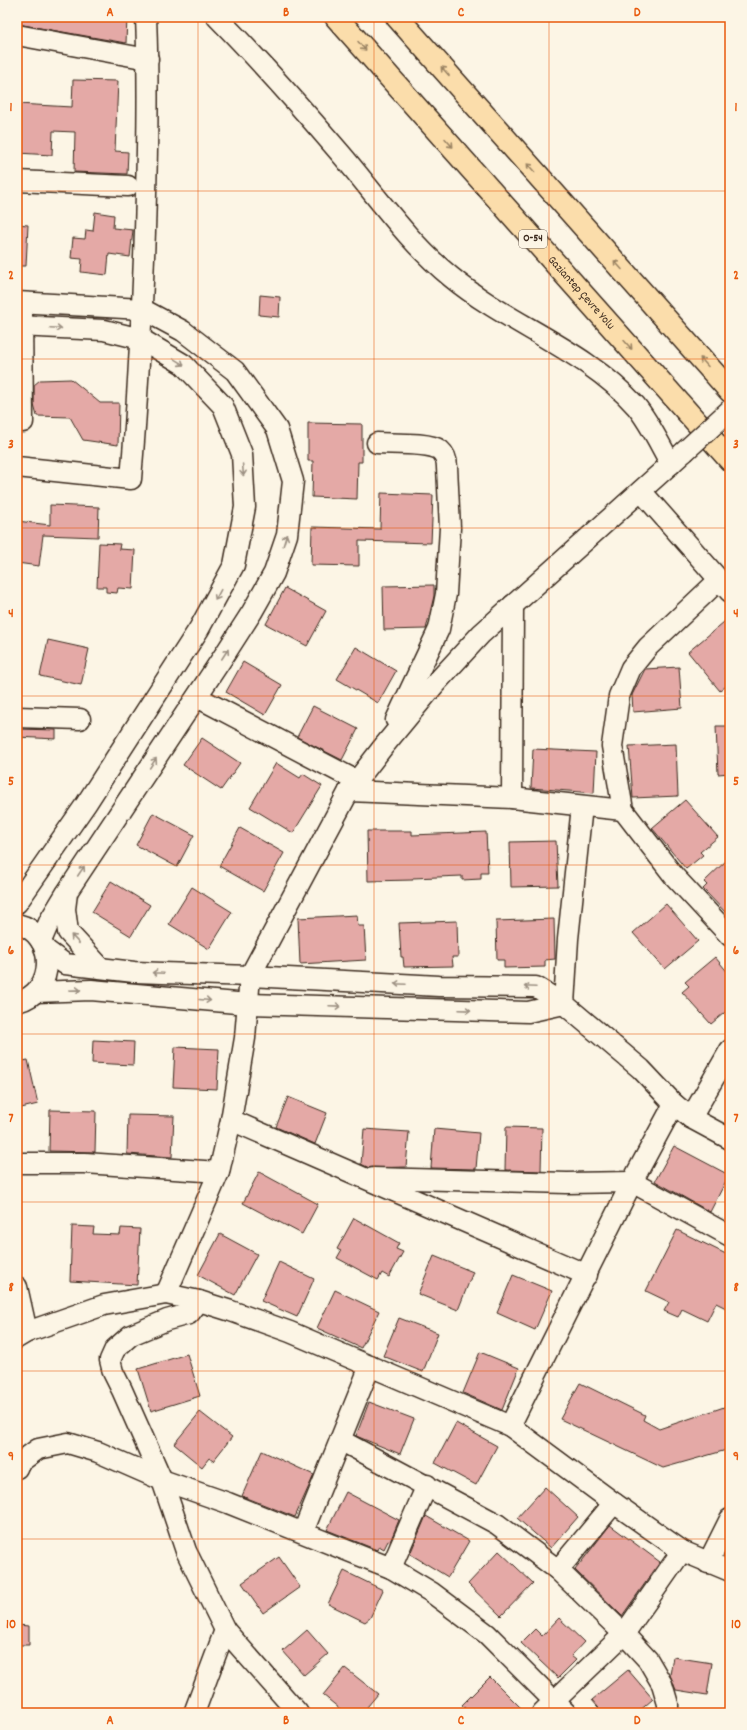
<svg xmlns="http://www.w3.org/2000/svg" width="747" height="1730" font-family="Dekko,sans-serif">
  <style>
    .building { fill: #e4a9a6; stroke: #3b2a1e }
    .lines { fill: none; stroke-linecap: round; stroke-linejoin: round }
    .minor-casing { stroke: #3b2a1e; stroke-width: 23 }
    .highway-casing { stroke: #3b2a1e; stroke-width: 25 }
    .minor { stroke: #fcf5e5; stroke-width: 20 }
    .highway { stroke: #fbddab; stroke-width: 22 }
    .minor-bridge-casing { stroke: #3b2a1e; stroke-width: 23; stroke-linecap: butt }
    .minor-bridge { stroke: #fcf5e5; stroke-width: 20 }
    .oneway { stroke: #9b8464 }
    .oneway2 { stroke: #9c9082 }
    .grid { fill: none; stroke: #e8590c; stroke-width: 1; stroke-opacity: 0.55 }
    .labels { text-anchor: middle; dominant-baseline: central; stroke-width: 3; stroke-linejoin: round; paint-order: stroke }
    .shield { fill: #fcf5e5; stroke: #75675a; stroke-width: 1 }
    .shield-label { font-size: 11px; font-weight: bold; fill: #3b2a1e }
    .street-label { font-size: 12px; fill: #3b2a1e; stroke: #fcf5e5 }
    .neatline { fill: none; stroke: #e8590c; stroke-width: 1.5 }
    .grid-label { font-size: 13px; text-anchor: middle; font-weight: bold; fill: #e8590c }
  </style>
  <rect width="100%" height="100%" fill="#fcf5e5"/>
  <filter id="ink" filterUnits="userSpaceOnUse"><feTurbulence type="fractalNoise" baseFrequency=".025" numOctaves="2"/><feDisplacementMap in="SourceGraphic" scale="8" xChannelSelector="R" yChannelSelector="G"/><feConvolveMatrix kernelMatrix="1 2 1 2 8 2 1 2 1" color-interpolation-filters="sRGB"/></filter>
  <g filter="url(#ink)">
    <g class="building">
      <polygon points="17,17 127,17 126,43 17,24"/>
      <polygon points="73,80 118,81 115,151 128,152 127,174 74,172 75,132 53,131 52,155 17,153 17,104 72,107"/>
      <polygon points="95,212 114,215 113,228 133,230 130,257 109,254 107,275 81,272 82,259 71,258 73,238 85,239 86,230 93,231"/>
      <polygon points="17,224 28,225 26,266 17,266"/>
      <polygon points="260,295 280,297 279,317 259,315"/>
      <polygon points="71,379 100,403 119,403 118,445 83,440 70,417 37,416 34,405 34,385 40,380"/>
      <polygon points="308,423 362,424 362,462 358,462 357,499 312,497 313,461 308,461"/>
      <polygon points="381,493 433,495 431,543 359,541 359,566 311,565 312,527 380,529"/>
      <polygon points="50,505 99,507 98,537 43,535 39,566 17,563 17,521 50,525"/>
      <polygon points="99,543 120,544 119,549 135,550 133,589 118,588 117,593 106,592 106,587 97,587"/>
      <polygon points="434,585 434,596 426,629 384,630 383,586"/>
      <polygon points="285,588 326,611 307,646 266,624"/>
      <polygon points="730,617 730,683 720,691 688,652"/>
      <polygon points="48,640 89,649 81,685 40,676"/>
      <polygon points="356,647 396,671 378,703 337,679"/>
      <polygon points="243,662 282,685 265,715 226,692"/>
      <polygon points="679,667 682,708 633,712 632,695 645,669"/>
      <polygon points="313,706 358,729 342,760 297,737"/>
      <polygon points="716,726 730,726 730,773 718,774"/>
      <polygon points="17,729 56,730 56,739 17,737"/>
      <polygon points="202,738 240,763 221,790 183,765"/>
      <polygon points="676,744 678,796 633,798 629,746"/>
      <polygon points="533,749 596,752 594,793 531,788"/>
      <polygon points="276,763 300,778 303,774 322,786 293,833 250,807"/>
      <polygon points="685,800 718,837 700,852 703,855 686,869 652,828"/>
      <polygon points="153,813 194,835 177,867 136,845"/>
      <polygon points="240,828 284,853 263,891 219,866"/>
      <polygon points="367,831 412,831 412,835 486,832 488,873 481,873 481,879 462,880 462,876 413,878 413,880 368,881"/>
      <polygon points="556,841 558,886 511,887 510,842"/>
      <polygon points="730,857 730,917 703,889 707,885 704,882"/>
      <polygon points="111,881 150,905 131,936 92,912"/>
      <polygon points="192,887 232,912 209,949 169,924"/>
      <polygon points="666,904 698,941 665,969 633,933"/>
      <polygon points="357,915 358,926 364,926 366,960 300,964 298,918"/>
      <polygon points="554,919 555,959 545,960 545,967 504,968 504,960 497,960 496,921"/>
      <polygon points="457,921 458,957 452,957 453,966 404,967 403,957 401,957 399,923"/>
      <polygon points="715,957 730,975 730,1008 711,1024 682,992 689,986 685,982"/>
      <polygon points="93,1040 134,1042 133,1065 92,1063"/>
      <polygon points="175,1047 219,1049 217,1089 173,1087"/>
      <polygon points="28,1060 38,1104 17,1109 17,1062"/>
      <polygon points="288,1097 327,1113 315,1144 276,1127"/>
      <polygon points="50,1110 96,1111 95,1152 49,1151"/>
      <polygon points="128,1115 174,1116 172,1157 127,1154"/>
      <polygon points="506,1127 542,1128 541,1171 505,1170"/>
      <polygon points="364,1129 409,1132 406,1167 369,1168 361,1164"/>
      <polygon points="434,1129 479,1133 476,1169 431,1168"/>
      <polygon points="674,1146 729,1175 710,1212 655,1181"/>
      <polygon points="259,1172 318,1204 302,1234 243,1203"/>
      <polygon points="354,1218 399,1243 396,1249 403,1252 389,1277 382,1273 378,1280 337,1258 341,1251 337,1249"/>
      <polygon points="72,1226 94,1227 93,1234 120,1235 121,1228 140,1229 137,1285 70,1281"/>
      <polygon points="677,1230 730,1256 730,1310 716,1303 707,1321 682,1309 678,1317 664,1311 669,1302 646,1291"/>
      <polygon points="220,1234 257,1254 235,1295 198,1275"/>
      <polygon points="434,1256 473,1272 458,1310 418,1294"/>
      <polygon points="279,1262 314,1279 297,1317 261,1301"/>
      <polygon points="513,1275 552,1291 535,1330 497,1313"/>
      <polygon points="335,1290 379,1311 361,1348 317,1328"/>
      <polygon points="399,1318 438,1333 423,1372 383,1356"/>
      <polygon points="480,1352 519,1368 502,1410 463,1393"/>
      <polygon points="187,1354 200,1396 151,1411 138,1369"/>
      <polygon points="580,1383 645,1415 643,1420 659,1429 730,1405 730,1449 663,1468 560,1419"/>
      <polygon points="369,1402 414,1419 400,1454 356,1436"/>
      <polygon points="200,1412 232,1437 213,1461 209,1458 202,1467 174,1444"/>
      <polygon points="456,1423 497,1446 476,1485 435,1463"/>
      <polygon points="262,1451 314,1475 295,1517 242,1496"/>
      <polygon points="545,1487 578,1517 551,1548 517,1518"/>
      <polygon points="346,1492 399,1520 390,1542 388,1541 384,1549 379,1546 377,1550 327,1530"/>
      <polygon points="426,1516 469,1541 448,1577 410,1554"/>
      <polygon points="610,1525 660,1562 622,1616 575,1570"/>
      <polygon points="499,1551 533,1583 501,1616 468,1584"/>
      <polygon points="279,1557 300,1587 263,1613 242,1583"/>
      <polygon points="344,1571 383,1590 370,1618 365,1622 328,1604"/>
      <polygon points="559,1618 584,1642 571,1656 576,1660 558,1678 521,1643 535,1629 542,1636"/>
      <polygon points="17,1625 29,1626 29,1645 17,1645"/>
      <polygon points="307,1630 328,1654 304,1675 283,1651"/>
      <polygon points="673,1657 712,1663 707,1695 676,1690 670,1675"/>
      <polygon points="345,1668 378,1694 362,1713 345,1713 323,1695"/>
      <polygon points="628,1670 653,1699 637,1713 603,1713 592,1700"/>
      <polygon points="490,1677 526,1713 470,1713 462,1705"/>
    </g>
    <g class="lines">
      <g class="minor-casing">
        <g id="minor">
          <path d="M217,17C260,61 301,107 341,154C376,195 408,242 451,277C509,325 585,349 636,406C650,423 660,445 671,464"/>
          <polyline points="17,35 148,59"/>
          <polyline points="17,181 128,186"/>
          <polyline points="17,302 142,309 183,331 235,371 277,429 293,481 287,535 274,573 252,612 225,654 67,892 50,920 41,941"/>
          <polyline points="22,312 23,422"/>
          <polyline points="17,326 104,330 141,339 183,364 223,406 242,454 245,507 234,565 199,629 86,804 17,903"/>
          <path d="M377,443C392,444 429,442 440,450C446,455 447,461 447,467L450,528L446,594L439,629L396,720"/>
          <path d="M17,467L131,479C138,396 142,314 145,231C147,160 149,89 146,17"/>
          <polyline points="641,491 730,592"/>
          <polyline points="719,580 648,647 631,668 619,696 612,746 623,810 674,876 730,936"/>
          <polyline points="197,697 357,781"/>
          <polyline points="17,717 80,719"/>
          <polyline points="349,791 512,798 623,810"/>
          <polyline points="512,798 513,605"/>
          <polyline points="67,893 65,909 68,932 101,968"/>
          <path d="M17,924C57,933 57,993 17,1002"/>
          <polyline points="46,950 65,964 134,972 250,976 439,986 536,987 564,1004 641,1069 674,1104 691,1118 730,1139"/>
          <polyline points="36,992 91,990 248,1004 528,1012 564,1004"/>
          <polyline points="564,1004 568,939 582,806"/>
          <polyline points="691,1118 730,1050"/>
          <polyline points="231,1120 587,1275"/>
          <polyline points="17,1163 85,1163 219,1172"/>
          <polyline points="373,1178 567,1183 632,1182 730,1236"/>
          <polyline points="17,1287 27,1332"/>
          <polyline points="166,1294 219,1172 231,1120 245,1038 250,976 349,791 383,747 435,684 481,634 684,452"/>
          <polyline points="199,1301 189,1314 167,1320 131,1335 115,1349 110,1360 113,1372 122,1390 162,1480 186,1551 225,1630 298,1713"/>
          <polyline points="17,1338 27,1332 104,1305 166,1294 199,1301 231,1311 290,1332 510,1426 614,1503 682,1551 730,1571"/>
          <polyline points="510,1426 632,1182 674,1104"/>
          <polyline points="340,1440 497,1524 558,1570 624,1634 648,1660 662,1684 668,1704 668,1713"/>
          <polyline points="17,1468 19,1463 38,1449 68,1443 98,1452 162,1480 228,1503 391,1568 431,1592 487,1634 566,1713"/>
          <polyline points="303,1532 370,1366"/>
          <polyline points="708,1563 730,1519"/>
          <polyline points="391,1568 427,1485"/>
          <polyline points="558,1570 614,1503"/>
          <polyline points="194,1713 225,1630"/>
          <polyline points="542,1713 624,1634 682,1551"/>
        </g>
      </g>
      <g class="highway-casing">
        <g id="highway">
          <path id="s1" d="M336,17L730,460"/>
          <polyline points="397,17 730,391"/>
        </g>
      </g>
      <use href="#minor" class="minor"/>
      <use href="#highway" class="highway"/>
      <g class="minor-bridge-casing">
        <polyline id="minor-bridge" points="684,452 730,410"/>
      </g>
      <use href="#minor-bridge" class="minor-bridge"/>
    </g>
    <defs><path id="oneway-shaft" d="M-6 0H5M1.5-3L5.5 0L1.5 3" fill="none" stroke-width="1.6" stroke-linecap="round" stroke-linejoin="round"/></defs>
    <g class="oneway">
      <use href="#oneway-shaft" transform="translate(362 46) rotate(48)"/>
      <use href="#oneway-shaft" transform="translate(445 71) rotate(-132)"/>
      <use href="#oneway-shaft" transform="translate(449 143) rotate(48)"/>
      <use href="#oneway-shaft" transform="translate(531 168) rotate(-132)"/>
      <use href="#oneway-shaft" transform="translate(618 265) rotate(-132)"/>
      <use href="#oneway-shaft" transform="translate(628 345) rotate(48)"/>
      <use href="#oneway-shaft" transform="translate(704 362) rotate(-132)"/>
    </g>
    <g class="oneway2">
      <use href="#oneway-shaft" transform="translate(56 328) rotate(3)"/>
      <use href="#oneway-shaft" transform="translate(179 362) rotate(32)"/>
      <use href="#oneway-shaft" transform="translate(243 470) rotate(86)"/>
      <use href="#oneway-shaft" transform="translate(285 540) rotate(-73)"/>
      <use href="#oneway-shaft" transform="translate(218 595) rotate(118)"/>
      <use href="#oneway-shaft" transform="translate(225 654) rotate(-57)"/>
      <use href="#oneway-shaft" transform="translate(153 763) rotate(-56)"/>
      <use href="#oneway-shaft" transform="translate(81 871) rotate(-56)"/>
      <use href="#oneway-shaft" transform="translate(75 939) rotate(-133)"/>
      <use href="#oneway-shaft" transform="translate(158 973) rotate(-177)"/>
      <use href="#oneway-shaft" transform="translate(400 984) rotate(-177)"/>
      <use href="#oneway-shaft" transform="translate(530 987) rotate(-177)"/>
      <use href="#oneway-shaft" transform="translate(75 990) rotate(-2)"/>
      <use href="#oneway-shaft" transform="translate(205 1000) rotate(5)"/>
      <use href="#oneway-shaft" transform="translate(335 1006) rotate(2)"/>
      <use href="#oneway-shaft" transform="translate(465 1010) rotate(2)"/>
    </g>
  </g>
  <path class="grid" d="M198,17V1713M374,17V1713M549,17V1713M17,191H730M17,359H730M17,528H730M17,696H730M17,865H730M17,1034H730M17,1202H730M17,1371H730M17,1539H730"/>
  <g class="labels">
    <rect class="shield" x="519" y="230" width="28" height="18" rx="3"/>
    <g class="shield-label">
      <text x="533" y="239">O-54</text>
    </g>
    <g class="street-label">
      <text stroke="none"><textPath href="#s1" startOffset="369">Gaziantep Çevre Yolu</textPath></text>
    </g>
  </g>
  <rect width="747" height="1730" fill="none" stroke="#fcf5e5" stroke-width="44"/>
  <rect x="22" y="22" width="703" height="1686" class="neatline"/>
  <g class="grid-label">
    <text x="110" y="16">A</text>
    <text x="286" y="16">B</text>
    <text x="461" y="16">C</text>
    <text x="637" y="16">D</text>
    <text x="11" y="111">1</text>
    <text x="736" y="111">1</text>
    <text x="11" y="279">2</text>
    <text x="736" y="279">2</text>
    <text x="11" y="448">3</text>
    <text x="736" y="448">3</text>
    <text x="11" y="617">4</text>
    <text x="736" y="617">4</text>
    <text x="11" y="785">5</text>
    <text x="736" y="785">5</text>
    <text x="11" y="954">6</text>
    <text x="736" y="954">6</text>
    <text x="11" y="1122">7</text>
    <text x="736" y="1122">7</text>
    <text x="11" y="1291">8</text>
    <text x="736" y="1291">8</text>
    <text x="11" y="1460">9</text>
    <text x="736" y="1460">9</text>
    <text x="11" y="1628">10</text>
    <text x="736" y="1628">10</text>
    <text x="110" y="1724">A</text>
    <text x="286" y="1724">B</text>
    <text x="461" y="1724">C</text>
    <text x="637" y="1724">D</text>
  </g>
</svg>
